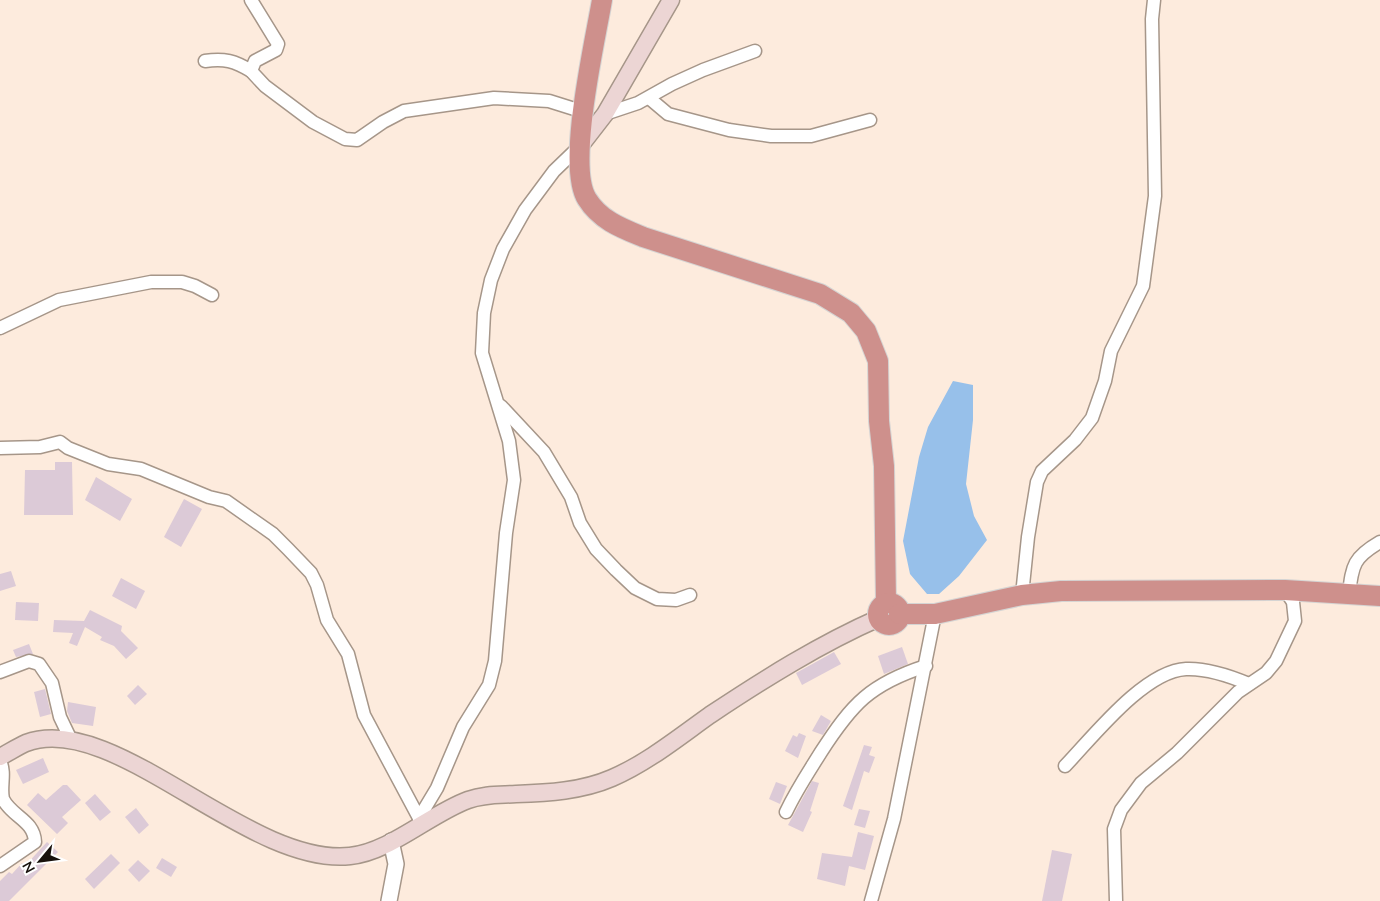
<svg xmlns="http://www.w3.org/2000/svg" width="1380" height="901" font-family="Mulish,sans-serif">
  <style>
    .water { fill: #97c0ea }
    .building { fill: #dccad7 }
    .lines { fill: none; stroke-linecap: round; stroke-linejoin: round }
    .minor-casing { stroke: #a69689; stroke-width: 15 }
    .tertiary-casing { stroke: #a69689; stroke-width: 18 }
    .secondary-casing { stroke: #a69689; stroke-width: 19 }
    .trunk-casing { stroke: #d5d4d3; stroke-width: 22 }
    .minor { stroke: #fff; stroke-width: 12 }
    .tertiary { stroke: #fff; stroke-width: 15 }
    .secondary { stroke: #ecd5d4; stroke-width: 16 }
    .trunk { stroke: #ce908c; stroke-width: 20 }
  </style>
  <rect width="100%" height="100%" fill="#fdebdd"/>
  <polygon class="water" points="953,381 973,385 973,420 966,484 974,516 987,540 959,576 939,594 927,594 910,574 903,541 919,457 928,427"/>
  <g class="building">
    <polygon points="55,462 72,462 73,515 24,515 25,470 55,470"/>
    <polygon points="96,477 132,499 120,521 85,500"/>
    <polygon points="184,499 202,509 181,547 164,537"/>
    <polygon points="11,571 16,586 0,591 0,574"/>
    <polygon points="121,578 145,591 136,609 112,596"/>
    <polygon points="16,602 39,603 38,621 15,620"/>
    <polygon points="90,610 122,626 121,631 138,648 126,659 114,646 100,640 102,637 85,627 77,646 69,643 73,633 53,632 54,620 84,621"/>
    <polygon points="29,644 33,654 16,657 13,650"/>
    <polygon points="902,647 908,664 884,674 878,656"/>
    <polygon points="834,652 841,664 802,685 796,673"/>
    <polygon points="138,685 147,694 135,705 127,696"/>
    <polygon points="45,689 51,714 40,717 34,692"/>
    <polygon points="68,702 96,707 93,726 72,723 67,711"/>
    <polygon points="821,715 831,721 823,735 812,731"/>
    <polygon points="799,733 806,736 798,758 785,751 793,735 797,737"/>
    <polygon points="864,745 872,747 869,755 875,757 869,773 864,771 852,810 843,806"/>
    <polygon points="43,758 49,772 23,784 16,770"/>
    <polygon points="812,781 819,783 810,811 812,812 803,832 788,825"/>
    <polygon points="776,782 787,786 780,804 769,799"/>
    <polygon points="63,785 67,785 81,800 62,817 68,823 57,834 27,805 38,793 46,800"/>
    <polygon points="95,794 111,812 100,821 85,803"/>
    <polygon points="136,808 149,825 139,834 125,817"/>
    <polygon points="859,809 870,811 865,828 854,825"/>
    <polygon points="858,832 874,836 865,870 849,866 845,886 817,879 822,853 852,857"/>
    <polygon points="47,842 58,852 9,901 0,901 0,881 9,872 12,874 22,863 25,866"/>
    <polygon points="1052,850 1072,854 1062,901 1042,901"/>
    <polygon points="111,854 120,863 94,889 85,879"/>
    <polygon points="162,858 177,867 171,877 156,868"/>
    <polygon points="138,860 150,871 139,882 128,870"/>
  </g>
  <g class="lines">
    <g class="minor-casing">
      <g id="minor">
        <polyline points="251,0 278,44 276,50 255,61 251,71 265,86 313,122 345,139 357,140 383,122 404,111 494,98 549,101 584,112"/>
        <path d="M205,61C224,58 235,61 251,71"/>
        <polyline points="649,98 668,114 729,130 771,136 811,136 870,120"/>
        <polyline points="605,114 638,103 672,84 703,70 755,51"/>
        <polyline points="0,328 59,300 151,282 182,282 195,286 212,295"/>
        <polyline points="501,406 544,452 571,497 580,523 596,549 616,570 635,588 657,599 676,600 690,595"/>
        <polyline points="0,448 40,447 60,442 68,448 108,464 141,469 209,497 226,501 273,534 288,549 311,573 317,585 327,620 348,654 364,715 419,818"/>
        <path d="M1349,594C1352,565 1354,557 1380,542"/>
        <polyline points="1022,595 1028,537 1037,482 1042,471 1075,440 1092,418 1105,381 1111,351 1143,286 1155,196 1152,19 1154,0"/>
        <polyline points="0,672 29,661 39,664 52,683 60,717 71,740"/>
        <path d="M0,761C6,773 0,787 3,799C12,817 34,820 35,842L0,866"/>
        <path d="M1065,766C1093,737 1144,671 1186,669C1208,668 1230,676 1249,684"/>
        <path d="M786,812C797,789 808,773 821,752C852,704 870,684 926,666"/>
        <polyline points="419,825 419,818 437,788 463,727 489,685 495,661 506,533 514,480 509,441 482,353 484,313 491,280 503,249 525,210 554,171 581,145"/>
        <polyline points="871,901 894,819 935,614"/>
        <polyline points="1116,901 1114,829 1121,810 1141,783 1177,753 1238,692 1266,673 1276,661 1295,621 1293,602 1285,590"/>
      </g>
    </g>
    <g class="tertiary-casing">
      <polyline id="tertiary" points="389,901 396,864 391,841"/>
    </g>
    <g class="secondary-casing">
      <g id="secondary">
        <polyline points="581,145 605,114 671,0"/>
        <path d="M0,757C8,753 17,747 26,743C114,710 248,867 350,856C390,852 430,814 468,800C484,794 500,795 516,794C548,793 582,791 612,778C647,763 679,737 710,715C764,679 820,644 879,618"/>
      </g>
    </g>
    <g class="trunk-casing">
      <g id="trunk">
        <path d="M602,0C595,42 566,166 587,199C600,220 621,228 643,237L820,294L851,313L866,331L878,361L879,421L884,466L886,603"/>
        <circle cx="889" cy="614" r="11"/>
        <polyline points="899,614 935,614 1022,595 1061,591 1285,590 1380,596"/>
      </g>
    </g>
    <use href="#minor" class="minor"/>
    <use href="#tertiary" class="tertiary"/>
    <use href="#secondary" class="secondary"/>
    <use href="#trunk" class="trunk"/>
  </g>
  <g transform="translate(40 861) rotate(241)" stroke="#ffffff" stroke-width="4" paint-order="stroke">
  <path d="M0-4L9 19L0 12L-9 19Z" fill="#17110c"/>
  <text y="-8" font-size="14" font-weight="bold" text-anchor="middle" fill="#17110c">N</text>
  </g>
</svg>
